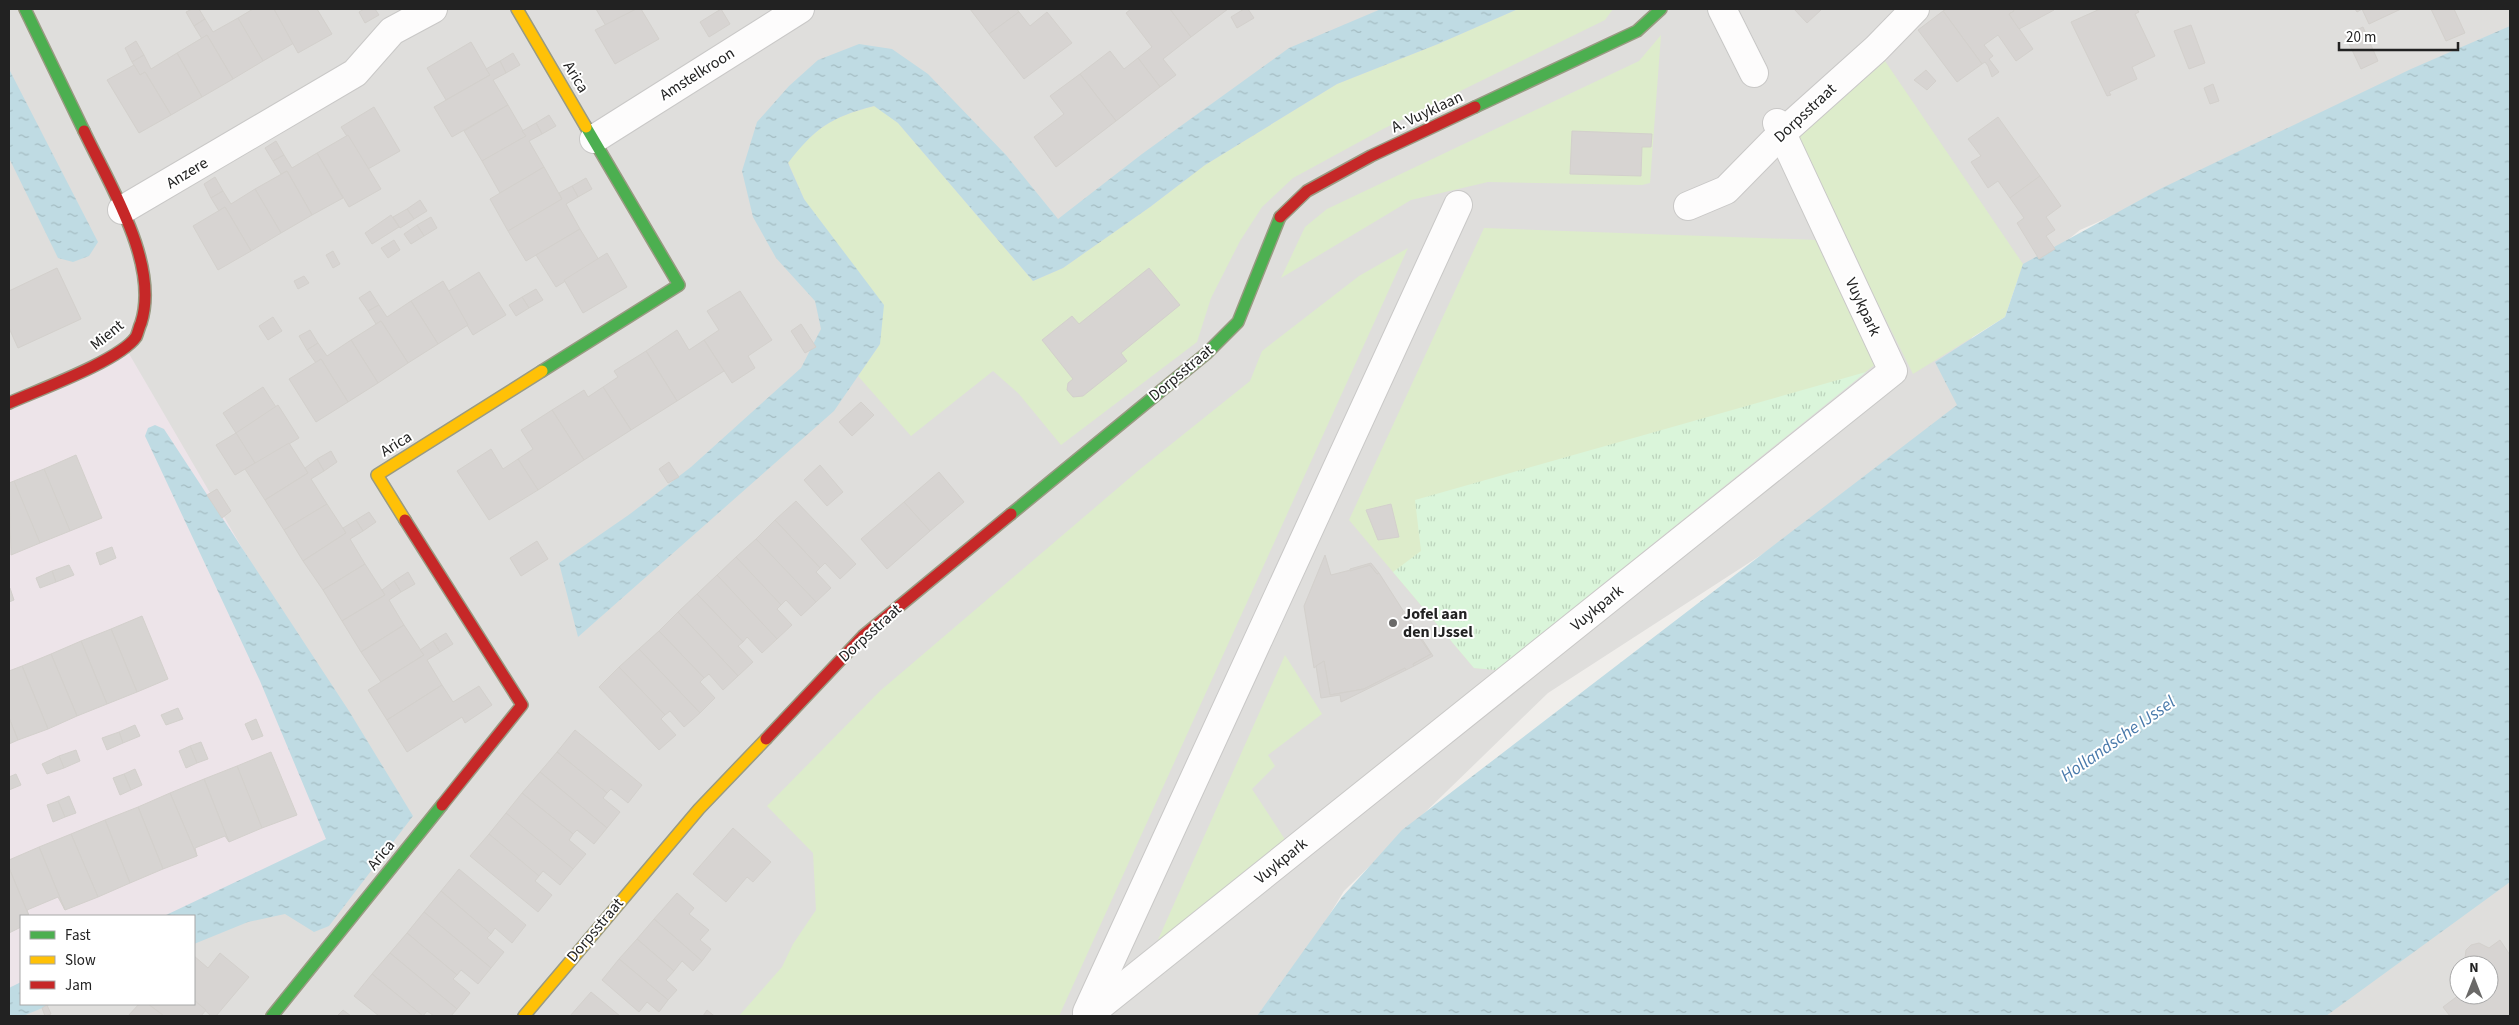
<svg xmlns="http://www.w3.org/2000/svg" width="2519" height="1025" font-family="'Source Sans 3',sans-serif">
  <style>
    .residential { fill: #dfdedc; fill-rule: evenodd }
    .industrial { fill: #ede4e9 }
    .grass { fill: #ddeccb }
    .park { fill: url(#park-tufts) }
    .water { fill: url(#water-ripples) }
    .building { fill: #d7d4d2; stroke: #d3d0cc }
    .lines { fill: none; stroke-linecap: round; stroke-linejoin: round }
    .street-casing { stroke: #c9c8c7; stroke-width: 30 }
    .fast-casing { stroke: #999a82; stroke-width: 14 }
    .slow-casing { stroke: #999a82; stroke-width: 14 }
    .jam-casing { stroke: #999a82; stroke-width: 14 }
    .street { stroke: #fdfcfc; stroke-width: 28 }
    .fast { stroke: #4caf50; stroke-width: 11 }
    .slow { stroke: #ffc107; stroke-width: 11 }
    .jam { stroke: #c62828; stroke-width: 11 }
    .poi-dot { fill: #6a6968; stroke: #fff; stroke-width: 2 }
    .labels { text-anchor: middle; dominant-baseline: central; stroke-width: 4; stroke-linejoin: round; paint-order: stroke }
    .street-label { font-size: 16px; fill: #222; stroke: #fff }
    .poi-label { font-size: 16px; font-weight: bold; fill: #222; stroke: #fff; text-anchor: start }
    .water-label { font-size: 18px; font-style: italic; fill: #4a7aab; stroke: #fff }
  </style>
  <defs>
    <pattern id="park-tufts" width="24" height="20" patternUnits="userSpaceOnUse" patternTransform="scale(1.25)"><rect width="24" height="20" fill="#daf5da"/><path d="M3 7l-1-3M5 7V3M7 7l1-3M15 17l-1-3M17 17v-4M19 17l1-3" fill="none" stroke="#bbd2bb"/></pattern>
    <pattern id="water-ripples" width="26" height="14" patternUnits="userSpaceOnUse" patternTransform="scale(1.25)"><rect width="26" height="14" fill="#bfdbe3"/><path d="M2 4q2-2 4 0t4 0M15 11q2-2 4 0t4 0" fill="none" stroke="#a4bcc2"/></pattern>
  </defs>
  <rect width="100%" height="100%" fill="#f0eeeb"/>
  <g class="residential">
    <path d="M9,9H2510V40L2080,230L1998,296L1957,362V428L1548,693L1344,891L1267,1016H9ZM21,916H194V1004H21Z"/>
    <path d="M2510,808V1016H2229ZM2459,965H2489V995H2459Z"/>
  </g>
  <polygon class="industrial" points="128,352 403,824 194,916 21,916 21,1002 9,1007 9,403"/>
  <g class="grass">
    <path d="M1518,9H1613L1605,20L1383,129L1293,178L1262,207L1240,241L1211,298L1197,342L1061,445L1019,394L993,371L911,436L858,376L880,344L804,199L788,162C815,128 831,117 875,106L898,123L1033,281L1063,268L1150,207L1205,165L1337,84L1438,44Z"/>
    <polygon points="1661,35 1650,183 1642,185 1488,182 1411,200 1281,278 1305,227 1327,209 1639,61"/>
    <polygon points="1885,61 2023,264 2005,317 1913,374 1796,140"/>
    <polygon points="1484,228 1818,240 1878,362 1496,670 1474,668 1349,520"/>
    <polygon points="1408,248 1059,1016 739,1016 782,967 793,944 816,910 813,853 767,806 880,691 1139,470 1250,381 1262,351 1359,276"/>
    <polygon points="1285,655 1322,714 1268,755 1275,766 1252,789 1286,841 1149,960"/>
  </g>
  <polygon class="park" points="1866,372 1496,670 1474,668 1393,572 1421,551 1415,500"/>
  <g class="water">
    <path d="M1381,9H1518L1438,44L1337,84L1205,165L1150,207L1063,268L1033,281L898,123L874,106C831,117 815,128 788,163L804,199L884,305L880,344L834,411L578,637L559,563L630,514L691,467L801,368L821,329L815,301L776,258L753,217L742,171L757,122L789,86L818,60L859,44L892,49L928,74L1006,155L1058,219L1142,154L1289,48Z"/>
    <polygon points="2510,26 2510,882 2326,1016 1257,1016 1342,897 1402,830 1957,405 1935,362 2005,317 2023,264 2162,188 2411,69"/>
    <polygon points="9,69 98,242 89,256 73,262 58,258 9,158"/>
    <polygon points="155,425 164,429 349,711 413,816 329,926 314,932 285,914 248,922 194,944 194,916 164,916 326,839 260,681 145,436 148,428"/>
    <polygon points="21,982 21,1004 52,1004 23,1016 9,1016 9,988"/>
  </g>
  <g class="building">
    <polygon points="192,9 199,9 205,19 194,26 186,12"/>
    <polygon points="253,9 274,9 294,43 263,61 238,18"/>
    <polygon points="274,9 317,9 332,34 298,53"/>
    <polygon points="364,9 375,9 379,15 365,23 359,12"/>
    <polygon points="596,9 636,9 606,26"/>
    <polygon points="636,9 641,9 659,39 615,64 595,30"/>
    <polygon points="721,9 730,24 709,37 700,22"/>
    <polygon points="970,9 1017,9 1019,12 989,34"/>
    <polygon points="1131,9 1170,9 1191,37 1163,59 1176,75 1160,87 1138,58 1152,47 1126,13"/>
    <polygon points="1170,9 1228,9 1191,37"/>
    <polygon points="1244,9 1248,9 1254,18 1237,28 1231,17"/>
    <polygon points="1794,9 1822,9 1807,23"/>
    <polygon points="1946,9 2013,9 2014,11 2009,14 2033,49 2016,61 1998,35 1984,45 1993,56 1989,59 1999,72 1992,77 1988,66 1985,62 1982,64 1943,11"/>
    <polygon points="2013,9 2053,9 2054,10 2019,29 2009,14 2014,11"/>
    <polygon points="2100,9 2137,9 2139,12 2135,14 2155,56 2132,67 2137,79 2109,92 2111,95 2107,96 2071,22"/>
    <polygon points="2355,9 2401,9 2369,24 2362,9 2357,12"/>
    <polygon points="2431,9 2454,9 2465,33 2446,41"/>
    <polygon points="1943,11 1982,64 1957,82 1918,30"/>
    <polygon points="1019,12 1030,26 1047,12 1072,43 1024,79 989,34"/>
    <polygon points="238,18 263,61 233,79 207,35 202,39 194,26 205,19 213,32"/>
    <polygon points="2191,25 2205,63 2189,69 2174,31"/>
    <polygon points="2363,27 2378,61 2361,69 2345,35"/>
    <polygon points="207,35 233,79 202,97 177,53"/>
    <polygon points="136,41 144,55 132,62 125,48"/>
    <polygon points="471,42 490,75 446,100 427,68"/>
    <polygon points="1110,51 1124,69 1138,58 1160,87 1116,121 1080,74"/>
    <polygon points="177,53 202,97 171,115 145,72 140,75 132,62 144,55 151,69"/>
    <polygon points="513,53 520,65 506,73 500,61"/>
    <polygon points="500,61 506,73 493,80 508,105 452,137 434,107 490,75 486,69"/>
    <polygon points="134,65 140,75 145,72 171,115 139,133 107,80"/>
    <polygon points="1926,70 1936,81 1927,90 1914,80"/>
    <polygon points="1080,74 1116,121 1056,167 1034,137 1064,114 1050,96"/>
    <polygon points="2213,84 2219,101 2210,104 2204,88"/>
    <polygon points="508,105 526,136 482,161 464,131"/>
    <polygon points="374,107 400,151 368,169 341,127"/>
    <polygon points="549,115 556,126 542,134 536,123"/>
    <polygon points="1998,117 2040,176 2010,198 1998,181 1988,188 1971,162 1981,156 1968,139"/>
    <polygon points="536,123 542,134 529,141 544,167 500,193 482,161 526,136 522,131"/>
    <polygon points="1572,131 1652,134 1651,147 1642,147 1641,176 1570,174"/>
    <polygon points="348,135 381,189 349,207 317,153"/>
    <polygon points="276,141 284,155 273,161 265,148"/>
    <polygon points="317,153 343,198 312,215 287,171 281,174 273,161 284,155 292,168"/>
    <polygon points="544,167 562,199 508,231 490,199"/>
    <polygon points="287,171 312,215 281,233 255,189"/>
    <polygon points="2040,176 2061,206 2046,217 2055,230 2046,236 2055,249 2039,259 2017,223 2024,218 2010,198"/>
    <polygon points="215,177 223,191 211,198 204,184"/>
    <polygon points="586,178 592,189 578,197 572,186"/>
    <polygon points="572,186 578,197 566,204 580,229 526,261 508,231 562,199 559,193"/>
    <polygon points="255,189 281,233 251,251 225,207 219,211 211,198 223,191 231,204"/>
    <polygon points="420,200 427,211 414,219 407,209"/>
    <polygon points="225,207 251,251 218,270 193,226"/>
    <polygon points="407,209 414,219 400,228 393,217"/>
    <polygon points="391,215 399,227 372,244 365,233"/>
    <polygon points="431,217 437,228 424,236 417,225"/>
    <polygon points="417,225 424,236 411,244 404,234"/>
    <polygon points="580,229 599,260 556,287 536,255"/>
    <polygon points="394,240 400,250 388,258 381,248"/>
    <polygon points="333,251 340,264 333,268 326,255"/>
    <polygon points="607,253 627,287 583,313 564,280"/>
    <polygon points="57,268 81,319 18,348 9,328 9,291"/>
    <polygon points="1149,268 1180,305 1121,353 1127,361 1083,396 1073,397 1067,390 1068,383 1073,379 1042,340 1072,316 1079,324"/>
    <polygon points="479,272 506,315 473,335 447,292"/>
    <polygon points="304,276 309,283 298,289 294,281"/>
    <polygon points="443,281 468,325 438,344 411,301"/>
    <polygon points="536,289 543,300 529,308 522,297"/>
    <polygon points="370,291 379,305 368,311 359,298"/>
    <polygon points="740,291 772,340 748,356 755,368 732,383 704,340 719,330 707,311"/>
    <polygon points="522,297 529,308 516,316 509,305"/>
    <polygon points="411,301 438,344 408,363 381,321 376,324 368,311 379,305 387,317"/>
    <polygon points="273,317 282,331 268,340 259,326"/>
    <polygon points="381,321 408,363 378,383 351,340"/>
    <polygon points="801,324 816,347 805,353 791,331"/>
    <polygon points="310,330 318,343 307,350 299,336"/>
    <polygon points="677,330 689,350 704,340 724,371 677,401 646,351"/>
    <polygon points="351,340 378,383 348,402 321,359 316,363 307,350 318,343 327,356"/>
    <polygon points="646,351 677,401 631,430 603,387 618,377 614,371"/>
    <polygon points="321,359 348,402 316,422 289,379"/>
    <polygon points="263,387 276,407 236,433 223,413"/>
    <polygon points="603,387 631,430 584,460 552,410 584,390 588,397"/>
    <polygon points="861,402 874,415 852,436 839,422"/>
    <polygon points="278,405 299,438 255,464 236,433"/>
    <polygon points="552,410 584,460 538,490 518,459 533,449 521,430"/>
    <polygon points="236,433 255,463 235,475 216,445"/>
    <polygon points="289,443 308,473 265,500 245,469"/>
    <polygon points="491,449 503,469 518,459 538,490 489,520 457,471"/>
    <polygon points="331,451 337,462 324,471 317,459"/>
    <polygon points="76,455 102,518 70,531 44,469"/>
    <polygon points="317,459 324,471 311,479 327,504 284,530 265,500 308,473 305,468"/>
    <polygon points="669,462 679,477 668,483 659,469"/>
    <polygon points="820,465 843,492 827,506 804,480"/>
    <polygon points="44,469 70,531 40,543 14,481"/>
    <polygon points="939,472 964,502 930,531 904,502"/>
    <polygon points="14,481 40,543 11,555 9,483"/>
    <polygon points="217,489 231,511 222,518 207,495"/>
    <polygon points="796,501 856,564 840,579 825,563 820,568 775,520"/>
    <polygon points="904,502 930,531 887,569 861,539"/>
    <polygon points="327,504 346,533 303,561 284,530"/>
    <polygon points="1391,504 1399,537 1378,540 1366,510"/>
    <polygon points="369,512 376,522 363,531 356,520"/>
    <polygon points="356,520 363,531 350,539 365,564 323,590 303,561 346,533 343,528"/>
    <polygon points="775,520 820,568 816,572 831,588 816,602 756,539"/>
    <polygon points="756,539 816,602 801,616 786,600 781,605 736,557"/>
    <polygon points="537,541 548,559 521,576 510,558"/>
    <polygon points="112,547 116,558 100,565 96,553"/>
    <polygon points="1325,555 1331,575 1370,565 1377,574 1379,573 1431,654 1413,664 1414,666 1406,670 1405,668 1364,689 1330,695 1324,661 1314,668 1304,606"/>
    <polygon points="736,557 781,605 777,609 792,625 777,639 717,575"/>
    <polygon points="1371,563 1379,573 1377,574 1370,565 1350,571 1350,569"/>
    <polygon points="365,564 385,595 342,621 323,590"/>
    <polygon points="69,565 74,575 56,582 52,571"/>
    <polygon points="52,571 56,582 40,588 36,578"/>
    <polygon points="408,572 415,584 401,592 394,581"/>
    <polygon points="717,575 777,639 762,653 747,637 743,642 697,594"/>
    <polygon points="394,581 401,592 389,600 404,625 361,652 342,621 385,595 382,590"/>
    <polygon points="10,588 14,600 9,602 9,589"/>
    <polygon points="697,594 743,642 738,646 753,662 738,676 678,612"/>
    <polygon points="1404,611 1433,656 1414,666 1413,664 1431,654 1402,613"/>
    <polygon points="678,612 738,676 723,690 709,674 704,678 659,631"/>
    <polygon points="142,616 168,679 137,692 111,629"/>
    <polygon points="404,625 424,655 381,682 361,652"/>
    <polygon points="111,629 137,692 107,704 81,641"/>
    <polygon points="659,631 704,678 700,682 715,698 700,713 639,649"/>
    <polygon points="446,633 453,644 440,652 433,641"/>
    <polygon points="81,641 107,704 77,716 51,654"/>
    <polygon points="433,641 440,652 427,660 442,685 387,720 368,690 424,655 420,650"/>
    <polygon points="639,649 700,713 684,727 670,711 665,715 619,667"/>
    <polygon points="51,654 77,716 48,729 22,666"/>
    <polygon points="1324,661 1330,695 1364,689 1405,668 1406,670 1341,702 1340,695 1321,698 1316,666"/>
    <polygon points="22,666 48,729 18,740 9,718 9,671"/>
    <polygon points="619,667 665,715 661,719 676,735 659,750 599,687"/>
    <polygon points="442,685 453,702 479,686 492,705 465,723 462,717 407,752 387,720"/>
    <polygon points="178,708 183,719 166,725 161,715"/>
    <polygon points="9,718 18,740 9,744"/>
    <polygon points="256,719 263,736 252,740 245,724"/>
    <polygon points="135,725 140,736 123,743 119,732"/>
    <polygon points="575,730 642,785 628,803 611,789 607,793 557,752"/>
    <polygon points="119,732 123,743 107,750 102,738"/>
    <polygon points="201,742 208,759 197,763 190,746"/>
    <polygon points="190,746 197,763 186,768 179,751"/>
    <polygon points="76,750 80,761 64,768 59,756"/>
    <polygon points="271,752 297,815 262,828 237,766"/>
    <polygon points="557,752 607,793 603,798 620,812 607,828 540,772"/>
    <polygon points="59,756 64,768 47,774 42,764"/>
    <polygon points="237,766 262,828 229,842 204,779"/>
    <polygon points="135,769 142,785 131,790 124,774"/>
    <polygon points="540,772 607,828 594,844 577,830 573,834 522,793"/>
    <polygon points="16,774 21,785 9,790 9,777"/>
    <polygon points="124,774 131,790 120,795 113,778"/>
    <polygon points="204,779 229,842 225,836 195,848 197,856 170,793"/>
    <polygon points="170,793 197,856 163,869 138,807"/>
    <polygon points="522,793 573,834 569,840 586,854 573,869 506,813"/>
    <polygon points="69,796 76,813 65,817 58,801"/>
    <polygon points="58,801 65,817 53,822 47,805"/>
    <polygon points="138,807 163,869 130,883 105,820"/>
    <polygon points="506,813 573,869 560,885 543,871 539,876 489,834"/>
    <polygon points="105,820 130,883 98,897 71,834"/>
    <polygon points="733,828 771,862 753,882 747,877 726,902 693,874"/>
    <polygon points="71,834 98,897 65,910 39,847"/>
    <polygon points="489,834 539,876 535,881 552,895 538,912 470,856"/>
    <polygon points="39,847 65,910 58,897 27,910 29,916 9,868 9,860"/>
    <polygon points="9,868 29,916 21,916 21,927 9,933"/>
    <polygon points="459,869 526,925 512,943 495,928 491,934 441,891"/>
    <polygon points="441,891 491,934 487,938 504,952 491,968 424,912"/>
    <polygon points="677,893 694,908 689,914 709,930 700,940 711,949 702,961 654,919"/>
    <polygon points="424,912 491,968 478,984 461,970 457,975 407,933"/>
    <polygon points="654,919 702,961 693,971 682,961 674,971 637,939"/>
    <polygon points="407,933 457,975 453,979 470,993 457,1009 390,953"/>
    <polygon points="637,939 674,971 666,980 677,990 668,1000 619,959"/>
    <polygon points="2500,940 2510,955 2510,1016 2450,1016 2443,1007 2459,995 2489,995 2489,965 2467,965 2465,958 2466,950 2471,945 2479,943 2489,948"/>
    <polygon points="220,953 249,977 216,1016 211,1016 194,1000 194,956 208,968"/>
    <polygon points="390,953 457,1009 451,1016 434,1016 427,1011 423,1016 372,974"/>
    <polygon points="619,959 668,1000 659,1012 647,1002 639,1012 602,980"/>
    <polygon points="372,974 423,1016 379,1016 354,996"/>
    <polygon points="591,992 620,1016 570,1016"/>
    <polygon points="194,1000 206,1010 201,1016 164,1016 148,1004 194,1004"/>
    <polygon points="139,1004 148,1004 164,1016 128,1016"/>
    <polygon points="47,1005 51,1014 45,1016 42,1008"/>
    <polygon points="343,1010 351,1016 337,1016"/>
    <polygon points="707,1010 713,1015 715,1016 703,1016"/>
  </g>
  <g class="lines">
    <g class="street-casing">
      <g id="street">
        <polyline points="1722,9 1754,73"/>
        <polyline points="594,139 800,9"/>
        <polyline points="1688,206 1726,190 1781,134 1876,49 1915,9"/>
        <polyline points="122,210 355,73 392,31 433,9"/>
        <polyline points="1087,1012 1458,205"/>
        <polyline points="1087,1016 1893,371 1777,123"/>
      </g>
    </g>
    <g class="fast-casing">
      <g id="fast">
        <polyline points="25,9 84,131"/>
        <polyline points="1475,107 1637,31 1661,9"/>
        <polyline points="542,371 679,285 586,127"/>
        <polyline points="1011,514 1207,353 1238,322 1280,217"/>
        <polyline points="272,1016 442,805"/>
      </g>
    </g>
    <g class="slow-casing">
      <g id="slow">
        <polyline points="517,9 586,127"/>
        <polyline points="405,520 377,475 542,371"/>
        <polyline points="524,1016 699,809 766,739"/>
      </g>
    </g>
    <g class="jam-casing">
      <g id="jam">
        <polyline points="1280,217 1307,191 1371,156 1475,107"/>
        <path d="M9,403C38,390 119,361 136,337C138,333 139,327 141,323C160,264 109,184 84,131"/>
        <polyline points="405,520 522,705 442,805"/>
        <polyline points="766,739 863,636 1011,514"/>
      </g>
    </g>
    <use href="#street" class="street"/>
    <use href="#fast" class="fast"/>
    <use href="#slow" class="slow"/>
    <use href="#jam" class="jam"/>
  </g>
  <circle class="poi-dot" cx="1393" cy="623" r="5"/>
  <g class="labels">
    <g class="street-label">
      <text transform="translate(697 74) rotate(-32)">Amstelkroon</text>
      <text transform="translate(576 77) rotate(59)">Arica</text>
      <text transform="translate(1427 112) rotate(-25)">A. Vuyklaan</text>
      <text transform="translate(1805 113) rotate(-43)">Dorpsstraat</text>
      <text transform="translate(187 173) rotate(-31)">Anzere</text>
      <text transform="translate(1863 307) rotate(65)">Vuykpark</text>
      <text transform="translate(107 335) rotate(-39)">Mient</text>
      <text transform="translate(1181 373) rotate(-40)">Dorpsstraat</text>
      <text transform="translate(396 444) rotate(-32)">Arica</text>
      <text transform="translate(1597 608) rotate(-39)">Vuykpark</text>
      <text transform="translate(870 633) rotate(-42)">Dorpsstraat</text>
      <text transform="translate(381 855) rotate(-51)">Arica</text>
      <text transform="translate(1281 861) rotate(-39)">Vuykpark</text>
      <text transform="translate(595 930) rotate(-50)">Dorpsstraat</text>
    </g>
    <g class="poi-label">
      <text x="1403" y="614">Jofel aan<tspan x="1403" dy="18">den IJssel</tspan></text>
    </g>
    <g class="water-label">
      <text transform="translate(2118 739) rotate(-35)">Hollandsche IJssel</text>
    </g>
  </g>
  <rect width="2519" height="1025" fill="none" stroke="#222222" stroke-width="20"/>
  <rect x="20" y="915" width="175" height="90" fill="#ffffff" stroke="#a7a7a7"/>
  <rect x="30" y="931" width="25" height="8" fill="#4caf50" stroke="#a7a7a7"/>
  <text x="65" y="940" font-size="15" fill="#222222">Fast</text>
  <rect x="30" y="956" width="25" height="8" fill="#ffc107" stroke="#a7a7a7"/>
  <text x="65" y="965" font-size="15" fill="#222222">Slow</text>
  <rect x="30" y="981" width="25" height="8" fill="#c62828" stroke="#a7a7a7"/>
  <text x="65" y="990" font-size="15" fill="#222222">Jam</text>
  <g transform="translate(2474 980)"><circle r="24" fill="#ffffff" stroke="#a7a7a7"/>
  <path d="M0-4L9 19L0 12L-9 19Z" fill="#6a6968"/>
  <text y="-8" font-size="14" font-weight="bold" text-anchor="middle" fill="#222222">N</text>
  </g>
  <path d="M2339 42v8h119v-8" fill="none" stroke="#222222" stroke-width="2.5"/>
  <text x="2346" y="42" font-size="15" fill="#222222" stroke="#ffffff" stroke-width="4" paint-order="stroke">20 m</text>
</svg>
